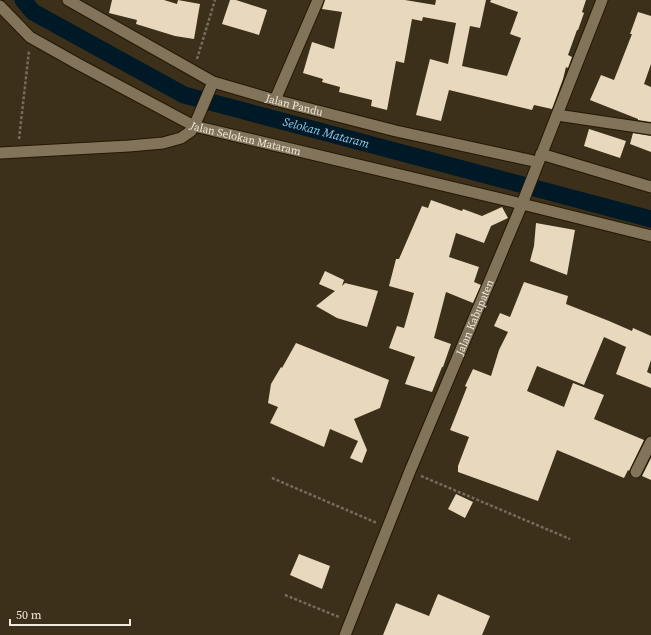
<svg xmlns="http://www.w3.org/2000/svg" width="651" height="635" font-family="'Source Serif 4',serif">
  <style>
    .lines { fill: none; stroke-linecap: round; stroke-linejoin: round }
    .canal { stroke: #001927; stroke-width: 17 }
    .building { fill: #e8d9be }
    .minor-casing { stroke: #231803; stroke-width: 13 }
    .tertiary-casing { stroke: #231803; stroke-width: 13 }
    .secondary-casing { stroke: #231803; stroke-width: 13 }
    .path { stroke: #776c59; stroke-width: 2.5; stroke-dasharray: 3 2; stroke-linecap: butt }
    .minor { stroke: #81745b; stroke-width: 11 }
    .tertiary { stroke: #81745b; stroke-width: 11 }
    .secondary { stroke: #81745b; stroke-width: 11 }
    .labels { text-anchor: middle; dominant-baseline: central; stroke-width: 4; stroke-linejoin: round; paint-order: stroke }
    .street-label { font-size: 11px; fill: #f0e8db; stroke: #3c301a }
    .water-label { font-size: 12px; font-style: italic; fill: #97d0f0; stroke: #3c301a }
  </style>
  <rect width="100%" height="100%" fill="#3c301a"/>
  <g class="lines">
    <path class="canal" id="s1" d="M23,0L33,12L184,95L651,219"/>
  </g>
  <g class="building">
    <polygon points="112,0 164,0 177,4 178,0 200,4 194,39 175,36 136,24 137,20 109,13"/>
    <polygon points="230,0 236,0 267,10 259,35 222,24"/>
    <polygon points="325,0 405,0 435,5 436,0 486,0 480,28 470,26 462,66 507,76 521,38 510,34 518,12 490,2 491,0 586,0 582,12 584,13 578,30 577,30 568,55 572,57 568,68 566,67 563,79 552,109 534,105 532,110 449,90 441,121 416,115 430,59 448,64 456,23 423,17 422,21 412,19 404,63 396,61 387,110 371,106 372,100 339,92 340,87 322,82 323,79 303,73 312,42 334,49 342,12 322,9"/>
    <polygon points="638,12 651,16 651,64 644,84 651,87 651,122 638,120 638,119 590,100 601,75 614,80 632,34 630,34"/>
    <polygon points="589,129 626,141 620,158 584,146"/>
    <polygon points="633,133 651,136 651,152 630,144"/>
    <polygon points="431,200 462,211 463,209 482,216 502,207 508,218 491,226 484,243 456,233 449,257 479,267 474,282 481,285 473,303 446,292 434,338 451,344 443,367 442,367 432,392 405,384 415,357 389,348 397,326 404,328 414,293 389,286 396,259 399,259 422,206 428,208"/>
    <polygon points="536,223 575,230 567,275 530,261 534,246"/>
    <polygon points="325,271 344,280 342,286 345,283 378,291 367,327 337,318 316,306 335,291 319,284"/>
    <polygon points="524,282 568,296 566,304 609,321 632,331 633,328 651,336 651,360 647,372 651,374 651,388 616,374 626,347 604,337 584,385 537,366 527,391 564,407 573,383 604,395 594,419 644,440 629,471 628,470 624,478 557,450 538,501 458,472 458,466 469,437 450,430 467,387 465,386 473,369 491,376 499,350 508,332 494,326 500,313 510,317"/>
    <polygon points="296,343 389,380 380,408 354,419 367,450 362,463 350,458 358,441 330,429 324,447 270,423 278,407 268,403 271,384 281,367 282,368"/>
    <polygon points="651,458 651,480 642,476"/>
    <polygon points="456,494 473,502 465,518 448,509"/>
    <polygon points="299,554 330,566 322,589 290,575"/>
    <polygon points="438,594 490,616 482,635 383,635 396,603 429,616"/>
  </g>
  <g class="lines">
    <g class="minor-casing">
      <g id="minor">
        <path id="s2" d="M68,0L213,82L275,100L396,131L538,162"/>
        <polyline points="275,100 318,0"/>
        <polyline points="557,115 651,129"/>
        <polyline points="0,153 129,146 163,143 181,138 191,131 194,126 199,115 213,82"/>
        <polyline points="541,154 651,187"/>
        <polyline points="636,472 651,442"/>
      </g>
    </g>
    <g class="tertiary-casing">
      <g id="tertiary">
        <path id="s3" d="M0,6L30,37L78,64L194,126L522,204L651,236"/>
      </g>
    </g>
    <g class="secondary-casing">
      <g id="secondary">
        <path id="s4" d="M345,635L410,471L522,204L602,0"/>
      </g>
    </g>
    <g class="path">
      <polyline points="197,59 215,0"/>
      <polyline points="19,139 29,51"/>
      <polyline points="421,476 570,539"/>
      <polyline points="272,478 377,523"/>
      <polyline points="285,595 339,617"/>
    </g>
    <use href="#minor" class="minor"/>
    <use href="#tertiary" class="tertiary"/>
    <use href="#secondary" class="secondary"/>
  </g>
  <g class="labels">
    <g class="street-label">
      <text stroke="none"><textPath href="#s2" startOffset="251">Jalan Pandu</textPath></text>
      <text stroke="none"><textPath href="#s3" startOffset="283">Jalan Selokan Mataram</textPath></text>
      <text stroke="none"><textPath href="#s4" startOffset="343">Jalan Kabupaten</textPath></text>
    </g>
    <g class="water-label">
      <text stroke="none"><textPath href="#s1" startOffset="335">Selokan Mataram</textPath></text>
    </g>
  </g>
  <path d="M10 619v6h120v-6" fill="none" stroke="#f0e8db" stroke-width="2"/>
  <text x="16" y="619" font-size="12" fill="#f0e8db" stroke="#3c301a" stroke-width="3" paint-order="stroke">50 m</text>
</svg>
